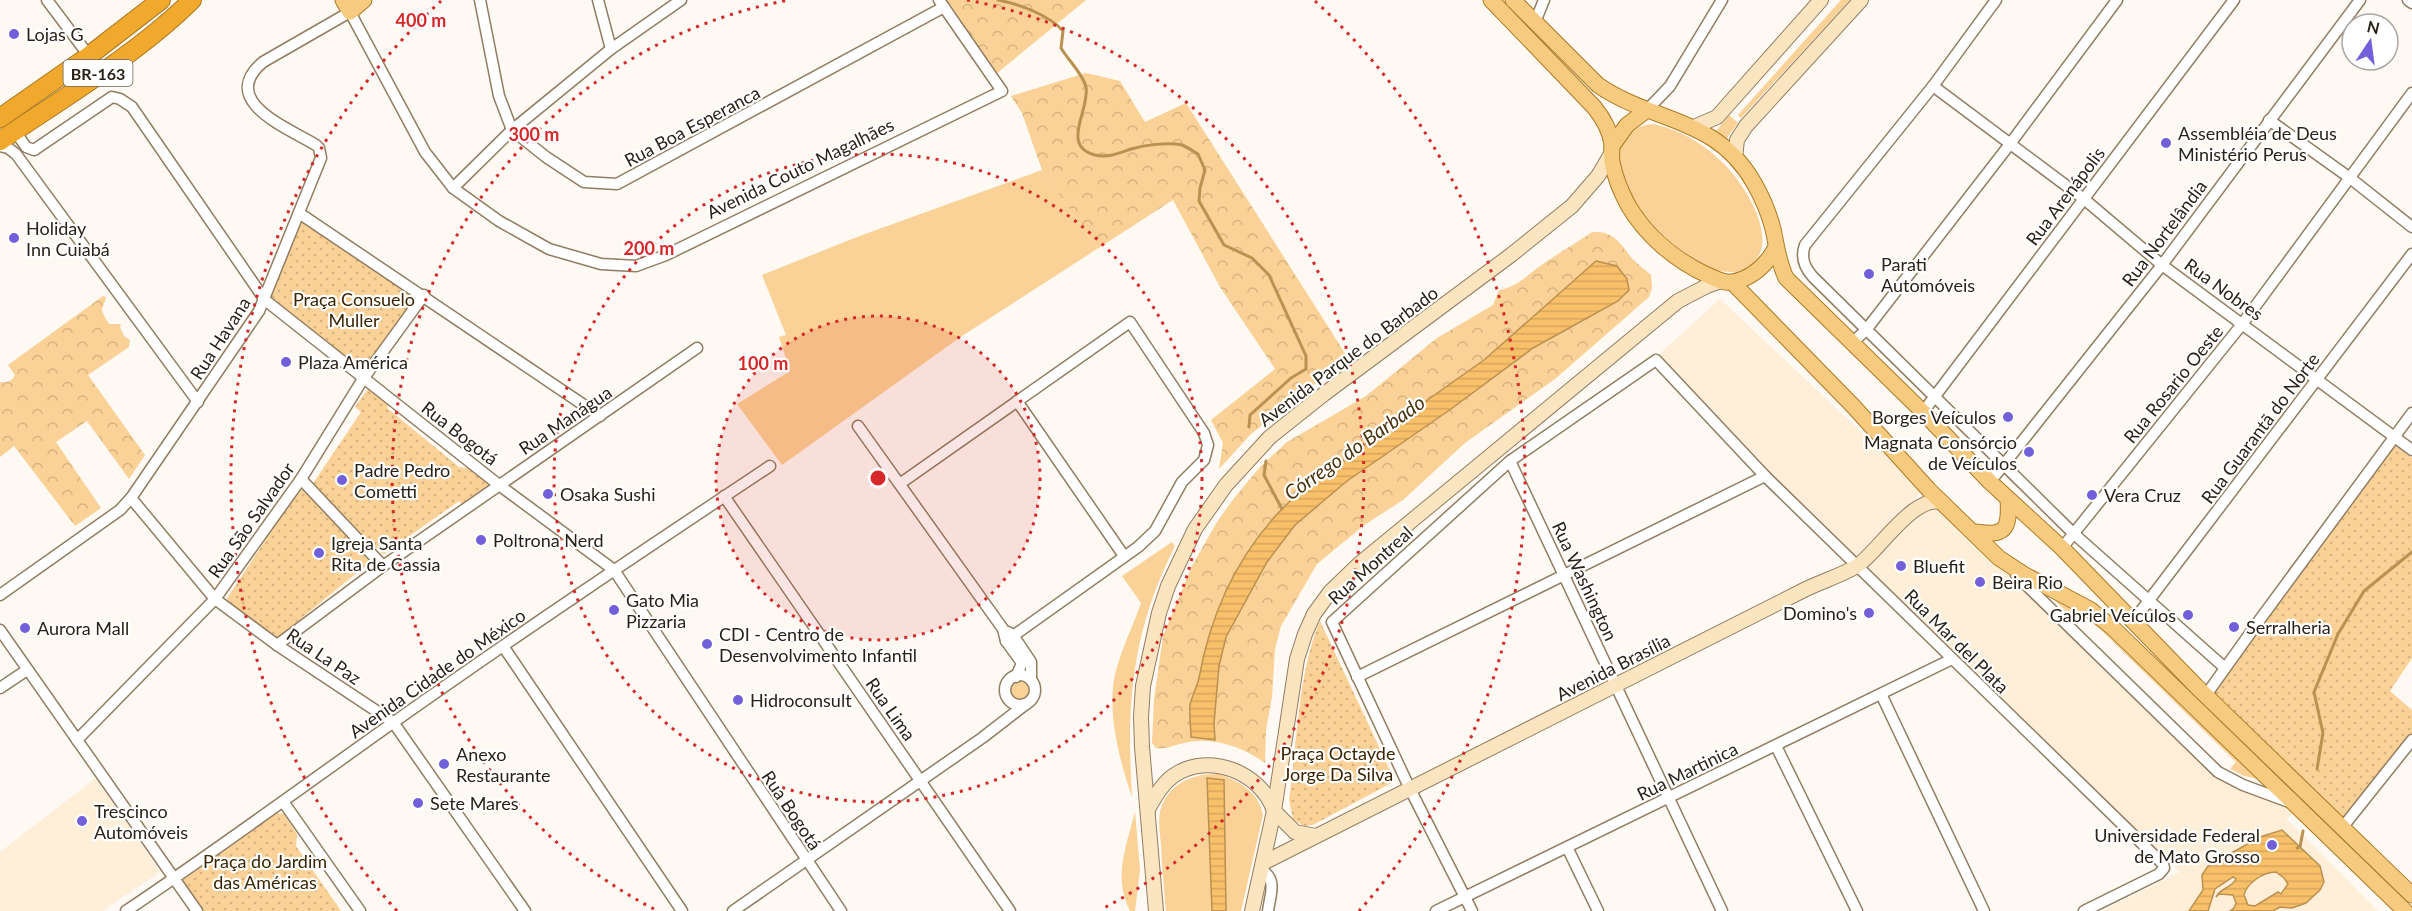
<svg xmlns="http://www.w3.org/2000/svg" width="2412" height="911" font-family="Lato,sans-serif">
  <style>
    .built { fill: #ffefd9 }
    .green { fill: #fad196 }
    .forest { fill: url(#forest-crowns) }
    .park { fill: url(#park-dots) }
    .water { fill: url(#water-rules); stroke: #bb9151; stroke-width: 1.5; fill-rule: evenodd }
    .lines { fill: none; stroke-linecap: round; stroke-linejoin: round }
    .stream { stroke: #bb9151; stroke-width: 3 }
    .street-casing { stroke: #917d62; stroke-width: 13 }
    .secondary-casing { stroke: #917d62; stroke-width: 16 }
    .primary-casing { stroke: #ab7a25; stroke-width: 17 }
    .highway-casing { stroke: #ab7a25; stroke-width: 20 }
    .street { stroke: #fff; stroke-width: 10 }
    .secondary { stroke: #fae5c0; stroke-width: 14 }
    .primary { stroke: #f6cb80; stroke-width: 15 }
    .highway { stroke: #f0a92c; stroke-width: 18 }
    .ring { fill: none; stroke: #d62828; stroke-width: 3; stroke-dasharray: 3 6 }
    .poi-dot { fill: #7260da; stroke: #fff; stroke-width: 2 }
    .labels { text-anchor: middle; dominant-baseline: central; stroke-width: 4.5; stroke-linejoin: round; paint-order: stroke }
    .shield { fill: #fff; stroke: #6a645d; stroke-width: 1.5 }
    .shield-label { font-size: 16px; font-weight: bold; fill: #2a2217 }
    .poi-label { font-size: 18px; fill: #2a2217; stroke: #fff; text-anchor: start }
    .street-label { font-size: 18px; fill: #2a2217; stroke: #fff }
    .park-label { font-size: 18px; fill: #3a2400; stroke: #fff }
    .water-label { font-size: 20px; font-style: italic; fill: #4a330e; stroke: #fff }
    .centre { fill: #d62828; stroke: #fff; stroke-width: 3 }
    .ring-label { font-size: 18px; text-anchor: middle; font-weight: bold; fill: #d62828; stroke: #fff; stroke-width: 4.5; stroke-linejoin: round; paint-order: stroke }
  </style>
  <defs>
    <pattern id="forest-crowns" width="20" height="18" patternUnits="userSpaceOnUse" patternTransform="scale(1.5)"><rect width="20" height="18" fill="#fad196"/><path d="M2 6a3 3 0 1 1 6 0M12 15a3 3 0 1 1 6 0" fill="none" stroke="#d6b381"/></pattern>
    <pattern id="park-dots" width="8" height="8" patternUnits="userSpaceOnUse" patternTransform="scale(1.5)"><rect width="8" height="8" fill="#fad196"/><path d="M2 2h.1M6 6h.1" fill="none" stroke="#d6b381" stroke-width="1.8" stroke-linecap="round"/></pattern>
    <pattern id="water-rules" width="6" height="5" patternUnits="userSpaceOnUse" patternTransform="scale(1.5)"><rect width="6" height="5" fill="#f9c06a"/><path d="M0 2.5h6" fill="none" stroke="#d6a55b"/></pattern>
  </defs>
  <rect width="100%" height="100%" fill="#fef9f3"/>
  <g class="built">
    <polygon points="1720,299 1923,490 1856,559 1657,356"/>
    <polygon points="1933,501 2221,780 2286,806 2295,813 2286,818 2378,911 2102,911 2180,872 1866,568"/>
    <polygon points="96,778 160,872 102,911 0,911 0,852"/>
  </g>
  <g class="green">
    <polygon points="1841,0 1850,0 1741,118 1738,115"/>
    <polygon points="1729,115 1738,123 1726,139 1716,131"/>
    <path d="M1652,124C1679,129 1704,144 1723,163C1744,183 1782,242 1750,266C1741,273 1732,273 1720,271C1700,267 1676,251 1661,237C1633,212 1587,134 1652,124Z"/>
    <polygon points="1042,170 1097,249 962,336 782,465 737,404 790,371 779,337 786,335 762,275 857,237"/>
    <path d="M1172,542L1175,546C1132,631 1126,703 1132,797C1119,759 1104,704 1118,664C1124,643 1134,624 1141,603L1122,576Z"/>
    <polygon points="2046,591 2102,626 2263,780 2244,776 2230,769 2236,762 2101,630 2081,614 2071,617"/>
    <circle cx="1020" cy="690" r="11"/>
    <path d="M1218,774C1238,780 1259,792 1263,815L1241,911H1166C1164,889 1162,867 1161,845C1160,834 1158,822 1160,812C1166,785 1192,773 1218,774Z"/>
    <path d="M1135,812L1140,870L1135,911H1130C1113,877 1126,847 1135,812Z"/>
  </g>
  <g class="forest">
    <polygon points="944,0 1086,0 996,74"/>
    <polygon points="1086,73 1120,81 1145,122 1186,103 1348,358 1251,434 1219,469 1223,443 1211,420 1275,369 1220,287 1173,200 1097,249 1042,170 1022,113 1011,96"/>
    <path d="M1592,232C1610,231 1617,238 1627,252C1633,261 1643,268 1651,275L1652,288L1649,297L1555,379L1465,443L1403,500L1363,526L1317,564L1281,626L1275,649L1272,697L1266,730L1265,763C1242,747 1213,736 1184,743C1174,745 1165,750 1156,748L1152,743L1154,699L1163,636L1192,566L1217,522L1235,497L1260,467L1287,442L1366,396L1437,338L1493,305L1499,290C1517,287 1526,276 1540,266C1557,254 1575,244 1592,232Z"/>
    <path d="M103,296L106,297C106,302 100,308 103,313C104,317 107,320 109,324H121L120,327L124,336L130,340L129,347L88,375L145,455L129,479L87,421L56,442L101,508L75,526L14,446L0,457V382C7,383 12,381 15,375L8,365Z"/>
  </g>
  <g class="park">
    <polygon points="302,220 416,298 362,372 269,300 298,222"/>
    <polygon points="370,386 391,403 387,408 459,467 479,470 491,482 490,487 464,506 459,501 384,554 381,553 312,485 361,412 355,407"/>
    <polygon points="2391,443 2412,458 2412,658 2390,691 2412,710 2412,733 2342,821 2213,692"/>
    <polygon points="305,488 370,562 276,639 226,600 298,491"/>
    <path d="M1320,621L1395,781L1313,825L1304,826L1293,819L1289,800C1297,745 1298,672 1320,621Z"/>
    <polygon points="277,813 284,814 297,834 296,846 341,911 200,911 182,883 184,879"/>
  </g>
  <g class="water">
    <path d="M1596,261L1617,266L1627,279L1629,290L1618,301L1533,348L1451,409L1347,481L1295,525L1267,562L1226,637L1219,666L1214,723L1215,740L1191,737C1191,727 1189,715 1190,705C1192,696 1197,687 1199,678C1213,600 1248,534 1310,483L1484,360Z"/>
    <polygon points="1207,778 1224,780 1226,911 1212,911"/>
    <path d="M2282,830L2320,866L2324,882L2320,890L2306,903L2292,908L2280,907L2273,911H2230L2234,908L2236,903L2233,895L2219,894L2216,897C2220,888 2232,888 2236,879L2233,877L2215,889L2208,911H2189L2203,890L2202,875L2208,866L2260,837ZM2276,872L2284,878L2288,884L2281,894L2278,892L2255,906L2248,905L2244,895C2247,883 2263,872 2276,872Z"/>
  </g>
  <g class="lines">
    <g class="stream">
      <path d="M998,0C1019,4 1049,15 1063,31L1061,48C1068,60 1083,74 1086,87C1090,110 1060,146 1095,155C1109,158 1119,153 1131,149C1145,145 1167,142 1182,145C1187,147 1193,151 1198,154L1205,170L1200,188L1199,201L1224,245L1252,258L1269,275L1306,356V369L1291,378L1250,415L1249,427"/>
      <polyline points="1266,461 1264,475 1282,509"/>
      <polyline points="2317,769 2323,733 2314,692 2338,634 2364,591 2412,552"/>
      <polyline points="2297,848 2300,847 2303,831"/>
    </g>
    <g class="street-casing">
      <g id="street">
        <polyline points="47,0 89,56"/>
        <polyline points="480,0 499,96 512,130 546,157 584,182 617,184 944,7"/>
        <polyline points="598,0 611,49"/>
        <path d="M1996,0L1933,86L1805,245C1800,258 1805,268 1813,277L2073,533L2225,668"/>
        <polyline points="2408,0 2412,3"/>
        <polyline points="1535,22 1544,0"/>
        <polyline points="1933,86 2084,199 2162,265 2412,450"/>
        <polyline points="1647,110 1670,86 1722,0"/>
        <polyline points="2269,120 2350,178 2412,227"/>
        <polyline points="15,131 26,147 34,150 112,97 120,99 132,107 265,300 499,485 614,570 841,911"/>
        <polyline points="0,146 8,148 16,154 198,402"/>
        <polyline points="453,188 512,130 611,49 681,0"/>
        <polyline points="299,213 600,416"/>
        <polyline points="1852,343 1866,330 2010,144 2117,0"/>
        <polyline points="1017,401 1124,556"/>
        <polyline points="1923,412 2234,0"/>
        <polyline points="858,426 1003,629 1006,641 1022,663 1016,677"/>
        <polyline points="1510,461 1722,911"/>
        <polyline points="301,479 383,566"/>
        <polyline points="1990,482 2162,265 2360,0"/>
        <polyline points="901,483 1130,322 1204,433 1208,445 1204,460 1182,482 1155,531 1138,547 1006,641"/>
        <polyline points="724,496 1010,911"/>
        <polyline points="131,498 215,599 277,645 393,722 525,911"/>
        <polyline points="2062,548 2243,323 2412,93"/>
        <polyline points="2016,575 2218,772 2243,785 2289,802"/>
        <path d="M0,595L120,510L131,498L259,311L321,158L319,148L316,145C288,128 217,101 263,62L350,12L425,152L453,188L499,221L549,249L601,264L636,266L666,255L1002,91L939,0"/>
        <polyline points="2134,620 2412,254"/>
        <polyline points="0,630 197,911"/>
        <polyline points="1008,632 1013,635 1031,662 1031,680"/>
        <polyline points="277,645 383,566 697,348"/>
        <polyline points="503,646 682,911"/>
        <circle cx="1020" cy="690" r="15"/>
        <polyline points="1357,677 1765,476"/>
        <polyline points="0,688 27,670"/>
        <polyline points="1881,694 1984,911"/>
        <polyline points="2206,695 2261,618 2412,413"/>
        <polyline points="77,740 215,599 301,479 363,379 424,295"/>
        <polyline points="1776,746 1857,911"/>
        <polyline points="284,803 360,911"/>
        <polyline points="2342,828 2412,740"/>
        <polyline points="1567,847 1598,911"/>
        <path d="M1261,870C1278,879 1270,895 1268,911"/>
        <path d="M126,911C217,850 305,785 394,722C518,634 644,550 770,466"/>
        <polyline points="733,911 982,738 1026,704"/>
        <polyline points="1436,911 1952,659"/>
        <polyline points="1472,911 1409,787 1332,622 1510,461 1656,360 1765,476 2163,864 2164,868 2159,874 2084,911"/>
      </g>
    </g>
    <g class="secondary-casing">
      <g id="secondary">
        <polyline points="1694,127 1717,117 1821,0"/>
        <polyline points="1735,157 1737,140 1746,126 1861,0"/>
        <path d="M1148,809C1155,797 1162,784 1173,776C1208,751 1261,772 1274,811L1252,911"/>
        <polyline points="1316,836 1295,832 1274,811 1297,659 1305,634 1314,614 1330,592 1358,565 1678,301 1707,286 1721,281"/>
        <path d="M1263,863L1806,589C1823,581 1842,575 1857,566C1878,552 1916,491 1943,503"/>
        <polyline points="1156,911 1142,747 1141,717 1143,686 1159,613 1168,586 1195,529 1226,485 1270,437 1324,394 1511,255 1572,206 1598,176 1611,154"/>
      </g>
    </g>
    <g class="primary-casing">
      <g id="primary">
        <polyline points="343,0 350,12 364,0"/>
        <path d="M1491,0L1594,107C1603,118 1610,130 1612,144C1612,150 1611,156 1612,162C1615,178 1621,192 1628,205C1646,236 1675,260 1707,275C1715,278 1724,284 1733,282C1752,278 1766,265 1775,249"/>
        <path d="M1513,0L1598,85C1653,123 1716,116 1754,183C1762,197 1769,213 1773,229C1777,247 1778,261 1786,278L1923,412L1990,482L2062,548L2196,686L2412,895"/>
        <polyline points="1612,146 1627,125 1647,110"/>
        <polyline points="1732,282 1854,407 1929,490 1999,558 2025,575 2091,610 2114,629 2405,911"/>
        <path d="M1974,532C2005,536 2010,531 2008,499"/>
      </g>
    </g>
    <g class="highway-casing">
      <g id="highway">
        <polyline points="0,118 86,58 161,0"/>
        <path d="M0,141C63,98 139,53 192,0"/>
      </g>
    </g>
    <use href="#street" class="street"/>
    <use href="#secondary" class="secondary"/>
    <use href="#primary" class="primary"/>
    <use href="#highway" class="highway"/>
  </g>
  <circle cx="878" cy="478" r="162" fill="#d62828" fill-opacity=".12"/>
  <g class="ring">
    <circle cx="878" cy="478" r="162"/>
    <circle cx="878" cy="478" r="324"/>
    <path d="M654 909A486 486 0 0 1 789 0M967 0A486 486 0 0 1 1102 909"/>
    <path d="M397 911A647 647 0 0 1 441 1M1315 1A647 647 0 0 1 1359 911"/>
  </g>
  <g class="poi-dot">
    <circle cx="14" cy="34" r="6"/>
    <circle cx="2166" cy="143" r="6"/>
    <circle cx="14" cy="238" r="6"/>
    <circle cx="1869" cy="274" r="6"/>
    <circle cx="286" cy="362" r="6"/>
    <circle cx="2008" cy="417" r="6"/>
    <circle cx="2029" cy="452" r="6"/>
    <circle cx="342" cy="480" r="6"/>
    <circle cx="548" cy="494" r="6"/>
    <circle cx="2092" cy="495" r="6"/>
    <circle cx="481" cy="540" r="6"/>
    <circle cx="319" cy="553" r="6"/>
    <circle cx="1901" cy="566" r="6"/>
    <circle cx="1980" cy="582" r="6"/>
    <circle cx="614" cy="610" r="6"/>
    <circle cx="1869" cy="613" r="6"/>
    <circle cx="2188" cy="615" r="6"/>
    <circle cx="2234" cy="627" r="6"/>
    <circle cx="25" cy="628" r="6"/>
    <circle cx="707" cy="644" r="6"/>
    <circle cx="738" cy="700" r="6"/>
    <circle cx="444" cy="764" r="6"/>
    <circle cx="418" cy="803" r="6"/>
    <circle cx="82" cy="821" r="6"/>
    <circle cx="2272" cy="845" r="6"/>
  </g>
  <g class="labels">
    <rect class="shield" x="63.5" y="60" width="69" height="26" rx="4.5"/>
    <g class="shield-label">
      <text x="98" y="73">BR-163</text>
    </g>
    <g class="poi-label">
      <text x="26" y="34">Lojas G</text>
      <text x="2178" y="133">Assembléia de Deus<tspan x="2178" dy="21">Ministério Perus</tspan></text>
      <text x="26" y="228">Holiday<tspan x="26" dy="21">Inn Cuiabá</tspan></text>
      <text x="1881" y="264">Parati<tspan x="1881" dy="21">Automóveis</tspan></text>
      <text x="298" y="362">Plaza América</text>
      <text x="1996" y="417" text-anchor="end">Borges Veículos</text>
      <text x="2017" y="442" text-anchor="end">Magnata Consórcio<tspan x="2017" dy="21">de Veículos</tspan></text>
      <text x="354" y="470">Padre Pedro<tspan x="354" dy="21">Cometti</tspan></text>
      <text x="560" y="494">Osaka Sushi</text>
      <text x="2104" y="495">Vera Cruz</text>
      <text x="493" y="540">Poltrona Nerd</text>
      <text x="331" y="543">Igreja Santa<tspan x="331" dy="21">Rita de Cassia</tspan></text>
      <text x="1913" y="566">Bluefit</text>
      <text x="1992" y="582">Beira Rio</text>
      <text x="626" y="600">Gato Mia<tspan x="626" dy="21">Pizzaria</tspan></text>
      <text x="1857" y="613" text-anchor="end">Domino's</text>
      <text x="2176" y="615" text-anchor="end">Gabriel Veículos</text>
      <text x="2246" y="627">Serralheria</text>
      <text x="37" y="628">Aurora Mall</text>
      <text x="719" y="634">CDI - Centro de<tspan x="719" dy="21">Desenvolvimento Infantil</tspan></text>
      <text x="750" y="700">Hidroconsult</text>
      <text x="456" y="754">Anexo<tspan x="456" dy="21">Restaurante</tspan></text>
      <text x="430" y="803">Sete Mares</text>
      <text x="94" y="811">Trescinco<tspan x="94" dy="21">Automóveis</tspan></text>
      <text x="2260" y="835" text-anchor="end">Universidade Federal<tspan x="2260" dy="21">de Mato Grosso</tspan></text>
    </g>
    <g class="street-label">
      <text transform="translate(692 126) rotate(-28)">Rua Boa Esperanca</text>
      <text transform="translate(800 168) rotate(-26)">Avenida Couto Magalhães</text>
      <text transform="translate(2065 196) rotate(-53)">Rua Arenápolis</text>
      <text transform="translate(2164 233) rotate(-53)">Rua Nortelândia</text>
      <text transform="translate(2224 289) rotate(36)">Rua Nobres</text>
      <text transform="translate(220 338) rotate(-57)">Rua Havana</text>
      <text transform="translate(1348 356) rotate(-37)">Avenida Parque do Barbado</text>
      <text transform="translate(2173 384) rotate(-51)">Rua Rosario Oeste</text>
      <text transform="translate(565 420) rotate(-34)">Rua Manágua</text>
      <text transform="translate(2260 428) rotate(-53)">Rua Guarantã do Norte</text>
      <text transform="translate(460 433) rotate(38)">Rua Bogotá</text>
      <text transform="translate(251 520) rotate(-55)">Rua São Salvador</text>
      <text transform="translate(1370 565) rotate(-42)">Rua Montreal</text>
      <text transform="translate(1585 581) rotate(65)">Rua Washington</text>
      <text transform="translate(1957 641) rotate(45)">Rua Mar del Plata</text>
      <text transform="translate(324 656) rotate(34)">Rua La Paz</text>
      <text transform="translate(1613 667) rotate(-27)">Avenida Brasília</text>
      <text transform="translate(437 673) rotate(-35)">Avenida Cidade do México</text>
      <text transform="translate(891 709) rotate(55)">Rua Lima</text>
      <text transform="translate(1687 771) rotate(-26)">Rua Martinica</text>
      <text transform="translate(792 810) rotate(56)">Rua Bogotá</text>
    </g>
    <g class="park-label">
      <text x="354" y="299">Praça Consuelo<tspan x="354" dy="21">Muller</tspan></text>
      <text x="1338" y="753">Praça Octayde<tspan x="1338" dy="21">Jorge Da Silva</tspan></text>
      <text x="265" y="861">Praça do Jardim<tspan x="265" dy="21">das Américas</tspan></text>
    </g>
    <g class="water-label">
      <text transform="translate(1354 447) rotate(-35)">Córrego do Barbado</text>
    </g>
  </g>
  <circle cx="878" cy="478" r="9" class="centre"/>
  <g class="ring-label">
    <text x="421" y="27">400 m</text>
    <text x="534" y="141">300 m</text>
    <text x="649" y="255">200 m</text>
    <text x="763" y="370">100 m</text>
  </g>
  <g transform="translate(2370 42) rotate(13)"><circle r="28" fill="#ffffff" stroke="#aaa7a2" stroke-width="1.5"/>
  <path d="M0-4.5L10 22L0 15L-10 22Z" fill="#7260da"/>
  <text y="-9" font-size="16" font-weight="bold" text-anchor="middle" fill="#2a2217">N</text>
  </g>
</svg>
